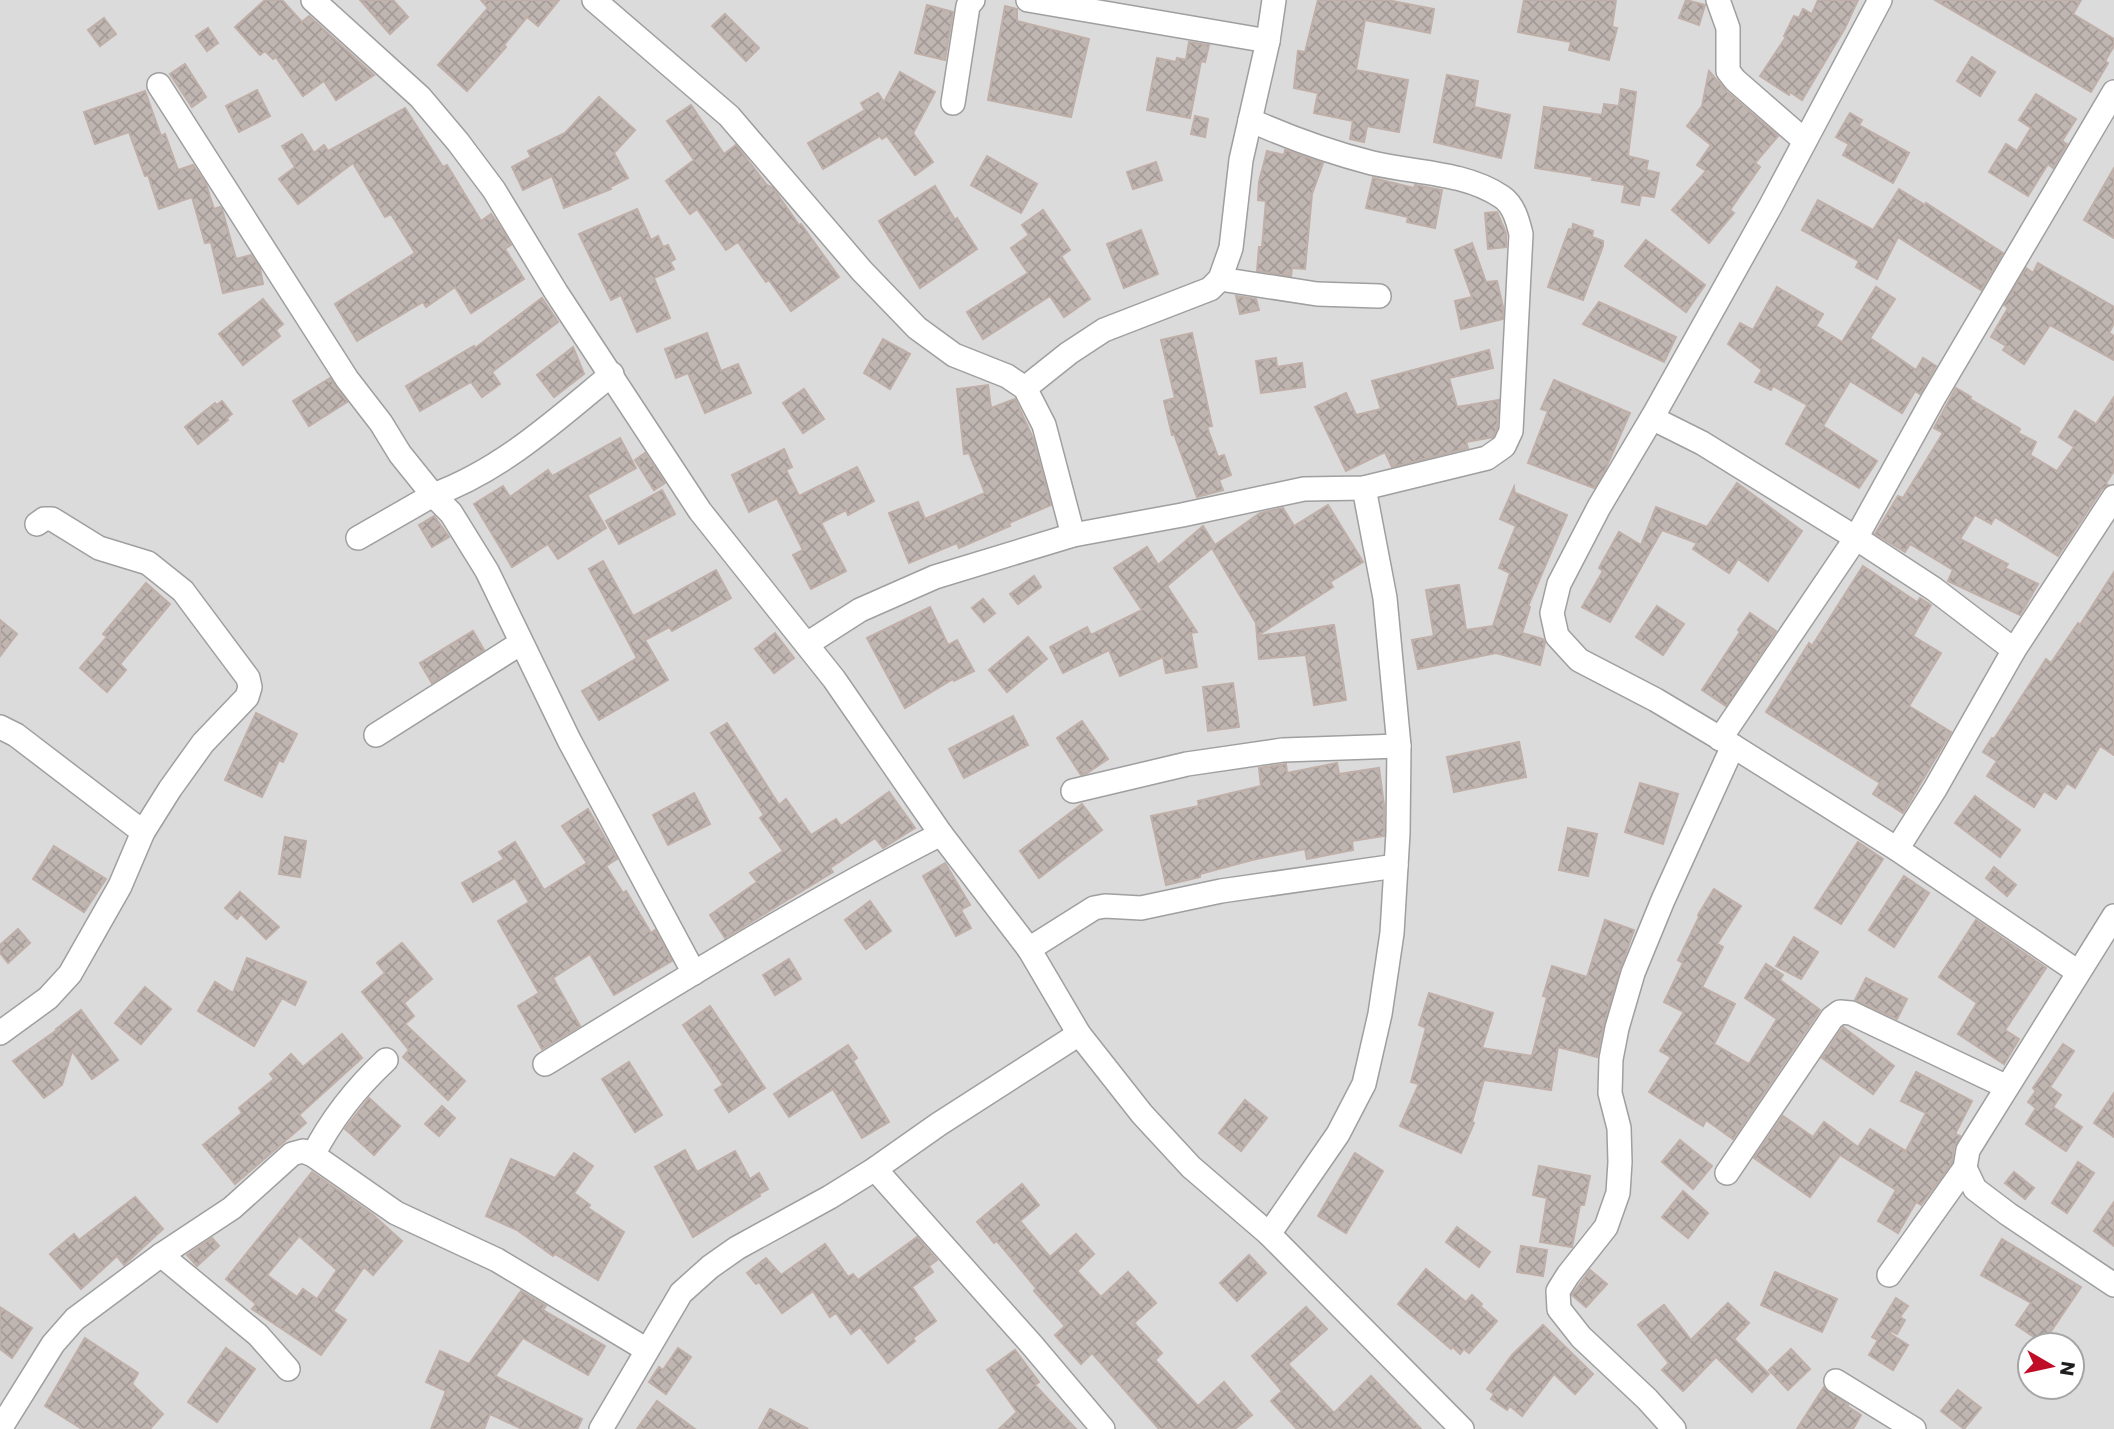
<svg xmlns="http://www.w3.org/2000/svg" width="2114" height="1429" font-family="Poppins,sans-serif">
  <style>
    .residential { fill: #dcdbdb; fill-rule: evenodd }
    .building { fill: url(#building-cross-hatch); stroke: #bfafa8; stroke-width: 2; fill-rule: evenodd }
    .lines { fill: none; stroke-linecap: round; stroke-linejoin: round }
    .minor-casing { stroke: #9f9f9f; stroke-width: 26 }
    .minor { stroke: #fff; stroke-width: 23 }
  </style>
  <defs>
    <pattern id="building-cross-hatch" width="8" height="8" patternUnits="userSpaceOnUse" patternTransform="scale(1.75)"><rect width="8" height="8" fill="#bfb5b1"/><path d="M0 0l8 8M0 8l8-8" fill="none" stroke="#a49b98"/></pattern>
  </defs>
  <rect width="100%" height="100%" fill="#eeeae5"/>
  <path class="residential" d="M0,0H2114V1429H0ZM2030,1345H2072V1387H2030Z"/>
  <g class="building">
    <polygon points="265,0 282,0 302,22 309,16 374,75 336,100 324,81 303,96 276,57 273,59 265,51 260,55 235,27"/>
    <polygon points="360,0 393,0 408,17 390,34"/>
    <polygon points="481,0 559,0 538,26 527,17 504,45 506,47 467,91 438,65 488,8"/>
    <polygon points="1318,0 1387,0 1434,9 1430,33 1365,20 1356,70 1408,80 1399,132 1367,126 1364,142 1350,139 1353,121 1314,113 1318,93 1294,88 1298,51 1305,52"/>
    <polygon points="1524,0 1616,0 1612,27 1617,28 1609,60 1569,50 1571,42 1518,32"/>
    <polygon points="1686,0 1705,5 1699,25 1679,18"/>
    <polygon points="1818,0 1858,0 1845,28 1802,100 1790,92 1789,95 1760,76 1786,37 1784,36 1794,16 1799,18 1803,9 1812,14"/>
    <polygon points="1935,0 2081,0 2073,14 2114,39 2114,46 2105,61 2108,63 2091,92"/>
    <polygon points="927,5 953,12 945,60 915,53"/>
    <polygon points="1005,6 1017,9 1017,21 1089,39 1071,117 988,100"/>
    <polygon points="725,14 759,48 746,61 712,26"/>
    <polygon points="104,18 116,34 100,46 88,30"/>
    <polygon points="208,28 218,43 207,51 196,36"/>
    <polygon points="1189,42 1209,45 1205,62 1201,61 1190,118 1147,110 1157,58 1176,62 1177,58 1186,60"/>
    <polygon points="1972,57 1995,72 1980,96 1957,81"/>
    <polygon points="185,64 206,97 192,107 170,74"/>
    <polygon points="1709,71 1726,91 1778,136 1755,163 1760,167 1730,210 1734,213 1709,243 1672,210 1706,171 1697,165 1711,145 1687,126 1702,106"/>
    <polygon points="900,72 935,92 913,133 933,162 915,175 887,136 882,139 880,136 823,169 808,143 865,110 861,103 878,93 884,102"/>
    <polygon points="1447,75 1478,81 1474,107 1510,115 1501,158 1434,142"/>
    <polygon points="1621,89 1636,92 1628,156 1648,161 1646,170 1659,173 1654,197 1641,195 1639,205 1622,202 1625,185 1592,180 1593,177 1535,168 1544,107 1602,115 1604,104 1619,106"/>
    <polygon points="257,90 270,116 239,132 226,106"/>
    <polygon points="145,91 161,136 165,134 178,170 193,165 206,184 214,209 220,207 222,209 236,259 251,255 260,268 263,284 223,293 211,242 205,243 192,197 159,209 148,175 145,176 129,132 95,144 84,112"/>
    <polygon points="2036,94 2076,119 2062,141 2067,144 2053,168 2048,164 2028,196 1989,172 2006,144 2017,151 2031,128 2019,120"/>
    <polygon points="599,97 635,130 614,153 628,178 610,187 611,189 564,208 552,176 523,190 512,167 531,157 528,151 565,133"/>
    <polygon points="691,105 724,154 736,145 767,185 773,188 799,225 801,224 839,277 791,311 769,280 766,282 738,242 726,250 697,209 690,214 666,181 694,160 667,121"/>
    <polygon points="405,108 443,167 447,165 481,221 491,214 503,231 511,245 505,249 524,279 471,313 455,287 426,307 423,302 357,341 335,304 415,253 391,214 385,217 353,163 298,204 279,179 295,167 282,146 302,134 314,153 324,145 328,151"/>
    <polygon points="1850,113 1862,120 1859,125 1909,153 1893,183 1843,155 1849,144 1836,137"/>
    <polygon points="1195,116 1208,119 1205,137 1191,134"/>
    <polygon points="1285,150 1323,163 1312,194 1305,269 1292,268 1291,276 1257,271 1259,247 1262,247 1266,201 1258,200 1259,182 1267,151 1284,155"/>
    <polygon points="987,156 1037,184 1021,213 971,185"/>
    <polygon points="1156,162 1162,180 1133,189 1127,172"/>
    <polygon points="2114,168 2114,238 2084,220"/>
    <polygon points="1373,178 1414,188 1415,185 1442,190 1435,228 1407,222 1408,217 1366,208"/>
    <polygon points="935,186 955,220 957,218 977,249 920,288 879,221"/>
    <polygon points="1899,189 1925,205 1926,203 2003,253 1981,290 1898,237 1877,279 1856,267 1859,261 1802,230 1818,200 1873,230"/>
    <polygon points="637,209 651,240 658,236 663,247 668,245 675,259 670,262 674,269 654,278 670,318 637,332 621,295 611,300 579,234"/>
    <polygon points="1043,210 1070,250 1061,256 1090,299 1064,317 1050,296 983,339 967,312 1028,273 1011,248 1029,235 1022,225"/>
    <polygon points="1497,212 1506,233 1506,247 1488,249 1485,213"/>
    <polygon points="1573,224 1593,231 1592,237 1603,241 1603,246 1583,300 1548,287 1569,229 1572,230"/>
    <polygon points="1141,230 1158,274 1124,288 1107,244"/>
    <polygon points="1646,240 1705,285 1686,312 1625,266"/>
    <polygon points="1472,243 1486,282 1497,281 1503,307 1503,319 1461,329 1455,301 1472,297 1455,250"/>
    <polygon points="2038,263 2114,307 2114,323 2109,333 2114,336 2114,360 2050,325 2024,364 2003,350 2006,346 1991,337 2008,308 2004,305 2026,268 2033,273"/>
    <polygon points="1777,287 1823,314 1816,326 1842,342 1876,287 1895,299 1870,338 1916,370 1923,358 1936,366 1920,394 1915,391 1902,413 1850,381 1823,426 1877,461 1859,488 1786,444 1807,405 1773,386 1771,390 1755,382 1762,370 1728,344 1740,323 1753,330"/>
    <polygon points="1236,296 1256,299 1259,310 1240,314"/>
    <polygon points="542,298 558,322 492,372 500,384 482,397 471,382 420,411 406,386 474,346 475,348"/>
    <polygon points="263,299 283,324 276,330 280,336 243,365 219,334"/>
    <polygon points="1599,302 1676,337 1664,362 1583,324"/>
    <polygon points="707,333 721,371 738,364 751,393 705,413 688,373 676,378 665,349"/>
    <polygon points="1192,333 1212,426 1207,427 1218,457 1224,455 1231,475 1219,480 1223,490 1197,497 1174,434 1172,435 1164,401 1175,398 1161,340"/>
    <polygon points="883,339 910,354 890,389 864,373"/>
    <polygon points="573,347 584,374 554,397 537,375"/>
    <polygon points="1489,350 1493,368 1449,378 1457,407 1499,400 1497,428 1493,437 1466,442 1468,448 1392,467 1385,452 1346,471 1315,407 1346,393 1356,415 1381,409 1372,381"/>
    <polygon points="1276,358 1277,367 1302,363 1305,387 1261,393 1256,361"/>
    <polygon points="330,378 347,402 309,426 293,401"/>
    <polygon points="1554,380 1630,413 1605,470 1594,488 1528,463 1548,411 1541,409"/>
    <polygon points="988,385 991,408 1015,399 1033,438 1051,505 1009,523 1010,526 959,548 957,543 909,563 889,513 918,502 925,519 985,493 969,453 964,454 957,389"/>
    <polygon points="1956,388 1971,397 1970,399 2020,429 2018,433 2036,442 2030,455 2057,471 2074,447 2059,437 2075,411 2096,424 2114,397 2114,471 2106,483 2108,485 2102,489 2058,556 1995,517 1991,524 1975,515 1960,539 2008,564 2005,568 2038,584 2020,615 1948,581 1953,570 1910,544 1905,552 1875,534 1898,496 1903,498 1943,433 1934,428"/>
    <polygon points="804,389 824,419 803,433 783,403"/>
    <polygon points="222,401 232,414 227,418 228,420 198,444 185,427 215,403 217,405"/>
    <polygon points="620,438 636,468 587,495 606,528 558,559 548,544 512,567 474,504 503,486 510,497 548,470 552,476"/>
    <polygon points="784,449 792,467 786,470 799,496 857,467 874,501 848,515 846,510 821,523 846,571 811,589 793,555 803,550 777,498 749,512 732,475"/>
    <polygon points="645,453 665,483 654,490 635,460"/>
    <polygon points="1737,483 1802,531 1768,581 1738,559 1729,573 1693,549 1697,543 1662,530 1610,622 1582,607 1603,571 1599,568 1619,532 1641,545 1656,507 1707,527"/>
    <polygon points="1514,487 1515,496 1516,493 1567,515 1528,606 1530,607 1522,633 1543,639 1545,643 1540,665 1496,653 1418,669 1412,640 1434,636 1426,590 1459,585 1466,630 1493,626 1510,573 1499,568 1516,526 1500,519"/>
    <polygon points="662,490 675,514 619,544 606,521"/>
    <polygon points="1328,505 1363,562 1330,582 1333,587 1257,636 1256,623 1212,548 1167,586 1197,632 1191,633 1197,667 1166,673 1163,657 1120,676 1109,650 1063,673 1050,647 1087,627 1091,635 1142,610 1114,568 1147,547 1158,565 1203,526 1215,545 1260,513 1283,508 1294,526"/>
    <polygon points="434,516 449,537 432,547 419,525"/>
    <polygon points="603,561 633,616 716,570 731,598 672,631 669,627 645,640 668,680 599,720 582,691 637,658 589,569"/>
    <polygon points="1863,566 1917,602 1920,598 1931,605 1913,636 1941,653 1909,706 1951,732 1903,813 1873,794 1880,783 1766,712 1809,643 1812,646"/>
    <polygon points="2114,572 2114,755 2100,746 2075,788 2067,783 2056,799 2044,791 2034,807 1987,776 1997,761 1983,752 1992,738 1994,739 2046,659 2051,663 2078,623 2080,625"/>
    <polygon points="1034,576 1041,587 1018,604 1010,594"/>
    <polygon points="146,583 170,604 120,664 126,670 107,692 80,668 107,637 103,634"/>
    <polygon points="983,599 995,613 984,622 972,608"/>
    <polygon points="1657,606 1684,624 1663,655 1636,637"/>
    <polygon points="930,607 948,645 957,640 974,671 954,681 953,679 905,708 867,638"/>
    <polygon points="1750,613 1776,631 1726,706 1702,690 1740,632 1738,630"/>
    <polygon points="0,620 17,634 0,656"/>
    <polygon points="1334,625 1346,700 1314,705 1306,655 1259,659 1257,636"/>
    <polygon points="473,631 484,650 432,683 420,663"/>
    <polygon points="775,633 794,658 774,673 755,649"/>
    <polygon points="1028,637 1047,659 1007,692 989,670"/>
    <polygon points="1233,683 1239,727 1208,731 1203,687"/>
    <polygon points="256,713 297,734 283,762 279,760 262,797 225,780"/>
    <polygon points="1013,716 1028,745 964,778 949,749"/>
    <polygon points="1082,721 1108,759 1087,773 1081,775 1057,738"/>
    <polygon points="727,723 779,805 786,799 811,835 836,819 841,826 889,792 915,828 883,848 875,838 830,868 833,872 725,938 710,915 757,882 750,873 783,851 760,818 764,815 711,733"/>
    <polygon points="1519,742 1526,777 1454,792 1447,757"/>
    <polygon points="1337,763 1339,774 1379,768 1384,805 1384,836 1352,841 1353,850 1307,859 1305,849 1252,860 1200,874 1200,877 1166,885 1151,816 1199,806 1198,801 1261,786 1259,768 1286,764 1287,773"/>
    <polygon points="1640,783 1678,794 1663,844 1625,832"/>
    <polygon points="694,793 710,824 668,845 653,815"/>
    <polygon points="1975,796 2020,830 2000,857 1955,823"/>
    <polygon points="1082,804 1102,830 1039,878 1020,851"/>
    <polygon points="588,809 617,859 606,866 623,893 626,891 651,933 655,930 672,961 614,995 590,954 553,978 580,1026 542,1049 518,1006 539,993 498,921 529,902 515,878 473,902 462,883 504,859 499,852 515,842 544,890 587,863 562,826"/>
    <polygon points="1568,828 1597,834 1588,876 1559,870"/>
    <polygon points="285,837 306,841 300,877 279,874"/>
    <polygon points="1858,842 1883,859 1841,924 1815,908"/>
    <polygon points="54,846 106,879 84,912 33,879"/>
    <polygon points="945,863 970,905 961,910 971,928 956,936 923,876"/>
    <polygon points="1994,867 2016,885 2007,896 1986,878"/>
    <polygon points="1904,876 1929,893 1894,947 1869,930"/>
    <polygon points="1714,889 1741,906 1717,944 1723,947 1702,987 1735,1004 1714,1044 1749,1064 1777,1019 1745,998 1766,964 1783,975 1780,980 1820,1010 1733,1139 1706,1120 1703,1126 1649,1092 1671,1057 1660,1051 1684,1012 1664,1002 1683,963 1678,960 1699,917 1698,915"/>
    <polygon points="240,892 279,927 266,939 241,914 237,919 225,908"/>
    <polygon points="870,901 891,931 866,949 845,920"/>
    <polygon points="1605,920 1634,930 1620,969 1604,1024 1597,1057 1558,1047 1551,1090 1484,1080 1472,1122 1474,1123 1461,1153 1400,1126 1419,1084 1411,1082 1426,1028 1419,1025 1429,993 1493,1013 1482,1048 1532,1056 1547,997 1543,996 1552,966 1587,977"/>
    <polygon points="1976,920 2046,968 2005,1030 2019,1039 2004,1064 1958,1034 1977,1003 1939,977"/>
    <polygon points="18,929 30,943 8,963 0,953 0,945"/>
    <polygon points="1794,937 1818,952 1801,979 1776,966"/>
    <polygon points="402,943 432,979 404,1003 414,1016 405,1024 465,1081 448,1100 403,1057 409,1050 362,992 385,973 377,963"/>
    <polygon points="247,958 306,982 295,1005 282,998 254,1046 198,1011 215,982 233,993"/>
    <polygon points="789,959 801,979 775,995 763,975"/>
    <polygon points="1866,978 1907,999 1897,1019 1855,1000"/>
    <polygon points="145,987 171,1009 141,1044 115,1023"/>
    <polygon points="710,1006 765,1088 729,1112 715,1090 723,1085 683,1025"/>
    <polygon points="81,1010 118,1060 92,1079 72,1051 62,1085 44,1098 13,1061 57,1030 56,1029"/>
    <polygon points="1843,1027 1894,1066 1873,1094 1822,1058"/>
    <polygon points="342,1034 362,1058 299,1115 306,1123 235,1184 203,1145 242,1113 239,1108 274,1079 270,1074 291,1054 303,1067"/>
    <polygon points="2063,1044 2074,1051 2050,1087 2061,1095 2053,1107 2082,1127 2066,1151 2026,1124 2036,1108 2028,1102 2036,1091 2033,1088"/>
    <polygon points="848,1045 857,1058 853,1061 889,1122 862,1138 833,1089 789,1117 774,1094"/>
    <polygon points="629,1062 662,1115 635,1132 602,1079"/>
    <polygon points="1916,1072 1972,1101 1955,1134 1960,1136 1954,1147 1952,1163 1921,1205 1916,1202 1898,1233 1878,1221 1896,1190 1840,1155 1810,1197 1754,1158 1783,1116 1813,1137 1824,1122 1858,1147 1870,1129 1906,1151 1926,1113 1901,1101"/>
    <polygon points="2114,1093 2114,1137 2094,1123"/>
    <polygon points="369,1098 400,1126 374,1155 345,1129"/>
    <polygon points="1245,1100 1267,1118 1241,1151 1219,1133"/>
    <polygon points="442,1106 455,1118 439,1136 425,1124"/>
    <polygon points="1680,1140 1712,1166 1693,1189 1662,1162"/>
    <polygon points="685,1150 697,1172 735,1151 750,1179 759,1173 768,1189 759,1194 760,1196 693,1237 655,1167"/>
    <polygon points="574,1153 593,1166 574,1193 590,1205 588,1208 624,1232 598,1280 555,1254 553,1256 517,1230 486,1216 511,1159 555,1178"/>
    <polygon points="1355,1153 1383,1171 1346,1233 1318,1216"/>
    <polygon points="2078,1162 2094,1173 2067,1213 2052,1203"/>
    <polygon points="1539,1166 1590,1176 1584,1205 1580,1205 1572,1247 1540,1242 1547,1198 1533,1195"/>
    <path d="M312,1172L372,1214L402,1241L373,1275L364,1267L333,1311L346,1320L321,1355L252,1309L256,1304L226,1279ZM299,1236L337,1270L317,1299L303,1289L297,1297L267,1275Z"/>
    <polygon points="2014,1172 2034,1188 2025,1199 2005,1183"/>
    <polygon points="1022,1184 1039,1205 1020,1221 1050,1257 1076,1234 1094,1254 1077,1271 1101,1297 1128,1272 1156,1303 1134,1323 1162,1353 1155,1360 1198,1406 1224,1382 1252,1415 1235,1429 1159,1429 1092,1353 1081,1364 1055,1335 1065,1326 1034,1291 1036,1288 997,1241 994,1243 977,1222"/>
    <polygon points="1683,1191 1708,1213 1688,1238 1662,1217"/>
    <polygon points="135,1197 163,1229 124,1265 117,1256 81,1289 50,1254 74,1234 79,1240"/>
    <polygon points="2114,1202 2114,1246 2094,1231"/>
    <polygon points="1457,1227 1490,1252 1479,1267 1446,1242"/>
    <polygon points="917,1237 937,1260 929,1266 933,1272 912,1287 936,1321 913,1338 915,1341 888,1363 860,1327 851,1334 836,1313 830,1317 813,1291 782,1313 759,1282 756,1284 747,1273 766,1258 781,1275 825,1244 848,1277 853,1274 858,1280"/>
    <polygon points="212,1238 219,1246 197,1266 187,1255"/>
    <polygon points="2002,1239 2081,1287 2043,1343 2016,1325 2031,1303 1981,1275"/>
    <polygon points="1521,1246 1547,1250 1543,1276 1517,1272"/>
    <polygon points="1249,1255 1266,1273 1237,1301 1220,1283"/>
    <polygon points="1426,1269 1466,1302 1472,1295 1482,1304 1480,1306 1497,1321 1469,1353 1464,1349 1460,1354 1453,1347 1451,1349 1398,1304"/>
    <polygon points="1590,1270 1607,1284 1586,1307 1572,1295"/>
    <polygon points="1775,1272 1837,1299 1822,1332 1761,1305"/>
    <polygon points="521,1291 546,1306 543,1310 605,1346 588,1375 523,1338 495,1376 582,1419 577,1429 522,1429 490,1414 484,1429 431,1429 446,1391 426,1382 440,1351 469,1364"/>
    <polygon points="1896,1298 1908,1306 1900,1317 1905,1320 1897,1334 1891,1331 1889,1333 1908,1345 1893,1370 1869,1355 1878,1340 1872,1337"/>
    <polygon points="1728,1303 1749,1323 1734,1339 1769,1374 1752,1392 1716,1357 1683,1391 1662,1370 1669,1363 1638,1325 1664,1305 1691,1340"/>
    <polygon points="0,1307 32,1328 12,1358 0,1349"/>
    <polygon points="1306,1307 1327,1329 1288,1364 1334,1413 1371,1376 1421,1429 1297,1429 1271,1401 1282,1391 1252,1356"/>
    <polygon points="1543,1325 1593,1374 1575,1394 1554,1374 1522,1416 1510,1406 1507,1410 1491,1399 1494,1394 1487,1389 1512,1355"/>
    <polygon points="85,1338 138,1373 132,1384 163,1414 150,1429 82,1429 45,1406"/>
    <polygon points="226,1348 255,1369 217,1422 188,1402"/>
    <polygon points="678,1348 691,1357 666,1394 649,1382 659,1367 663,1370"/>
    <polygon points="1791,1349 1810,1369 1788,1390 1769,1370"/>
    <polygon points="1015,1350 1039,1382 1035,1385 1076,1429 999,1429 1017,1412 987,1370"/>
    <polygon points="1824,1387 1848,1405 1847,1406 1861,1415 1853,1429 1797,1429"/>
    <polygon points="1958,1390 1981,1408 1964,1429 1941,1411"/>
    <polygon points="657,1401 695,1429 637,1429"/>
    <polygon points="770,1409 808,1429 759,1429"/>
  </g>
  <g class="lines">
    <g class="minor-casing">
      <g id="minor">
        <polyline points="313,0 420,97 458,142 494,190 556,292 700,511 834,679 941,834 1029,949 1079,1034 1142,1114 1191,1167 1269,1234 1462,1429"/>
        <polyline points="594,0 729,116 862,271 917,328 954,355 1007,376 1025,388 1044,425 1073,535"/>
        <polyline points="1028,0 1268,41"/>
        <polyline points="1718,0 1728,28 1728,71 1735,80 1805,141"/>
        <polyline points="1880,0 1770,207 1652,418 1702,443 1856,538 1934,589 2014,650"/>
        <path d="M159,85L347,379L381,423L400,454L433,495C502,470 556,420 612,374"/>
        <polyline points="953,103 968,6 973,0"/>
        <polyline points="1220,279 1317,294 1379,296"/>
        <polyline points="1025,388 1069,353 1104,330 1210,289 1220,279 1231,248 1241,160 1268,41 1274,0"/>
        <polyline points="1652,418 1599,507 1559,584 1552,613 1557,636 1579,660 1656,700 1733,746 1897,849 2078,972"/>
        <polyline points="358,538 433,495 451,513 487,571 569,740 694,973"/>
        <path d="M807,644L860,610L935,577L1073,535L1182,515L1304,489L1364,488L1487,458L1504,446L1511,431L1521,234C1518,222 1514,205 1502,197C1465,172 1415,173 1372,163C1329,152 1290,138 1250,120"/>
        <polyline points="0,727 16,735 143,832"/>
        <polyline points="376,735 521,643"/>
        <polyline points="1720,739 1856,538 1933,399 2114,92"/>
        <polyline points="1073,791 1187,764 1283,750 1399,746"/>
        <polyline points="1897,849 1935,789 2014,650 2114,497"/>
        <polyline points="1029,949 1094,908 1105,906 1141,908 1221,891 1396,866"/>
        <polyline points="0,1033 48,998 70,974 120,886 143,832 170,789 203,743 247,697 250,687 248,678 183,591 148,563 99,548 52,519 44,519 37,524"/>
        <path d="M545,1064C675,984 805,903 941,834"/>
        <path d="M313,1155C332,1118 356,1088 386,1060"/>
        <polyline points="1965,1168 1975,1189 2008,1214 2114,1285"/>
        <polyline points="875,1169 1032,1345 1103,1429"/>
        <polyline points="1727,1173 1832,1018 1840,1012 1851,1013 2007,1087"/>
        <polyline points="1269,1234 1338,1134 1364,1084 1380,1014 1392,933 1398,833 1399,746 1385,598 1364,488"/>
        <polyline points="161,1255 258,1335 288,1369"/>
        <polyline points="1889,1275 1965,1168 1968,1150 2114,916"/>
        <polyline points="1836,1381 1914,1429"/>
        <polyline points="0,1429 53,1344 75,1319 161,1255 232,1208 292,1154 303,1151 313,1155 396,1213 497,1260 647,1350"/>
        <polyline points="601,1429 681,1293 710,1267 737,1248 830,1197 875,1169 939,1124 1079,1034"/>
        <polyline points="1674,1429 1647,1399 1581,1337 1559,1309 1558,1291 1568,1275 1606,1227 1618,1193 1620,1162 1619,1128 1610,1093 1611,1059 1617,1028 1633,973 1663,900 1733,746"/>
      </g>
    </g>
    <use href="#minor" class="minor"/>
  </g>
  <g transform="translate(2051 1366) rotate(99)"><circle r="33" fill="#ffffff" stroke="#a5a5a5" stroke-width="2"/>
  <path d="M0-5L12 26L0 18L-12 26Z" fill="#bf0d27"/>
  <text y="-10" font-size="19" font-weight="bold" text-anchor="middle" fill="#1e1e1e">N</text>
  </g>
</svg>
